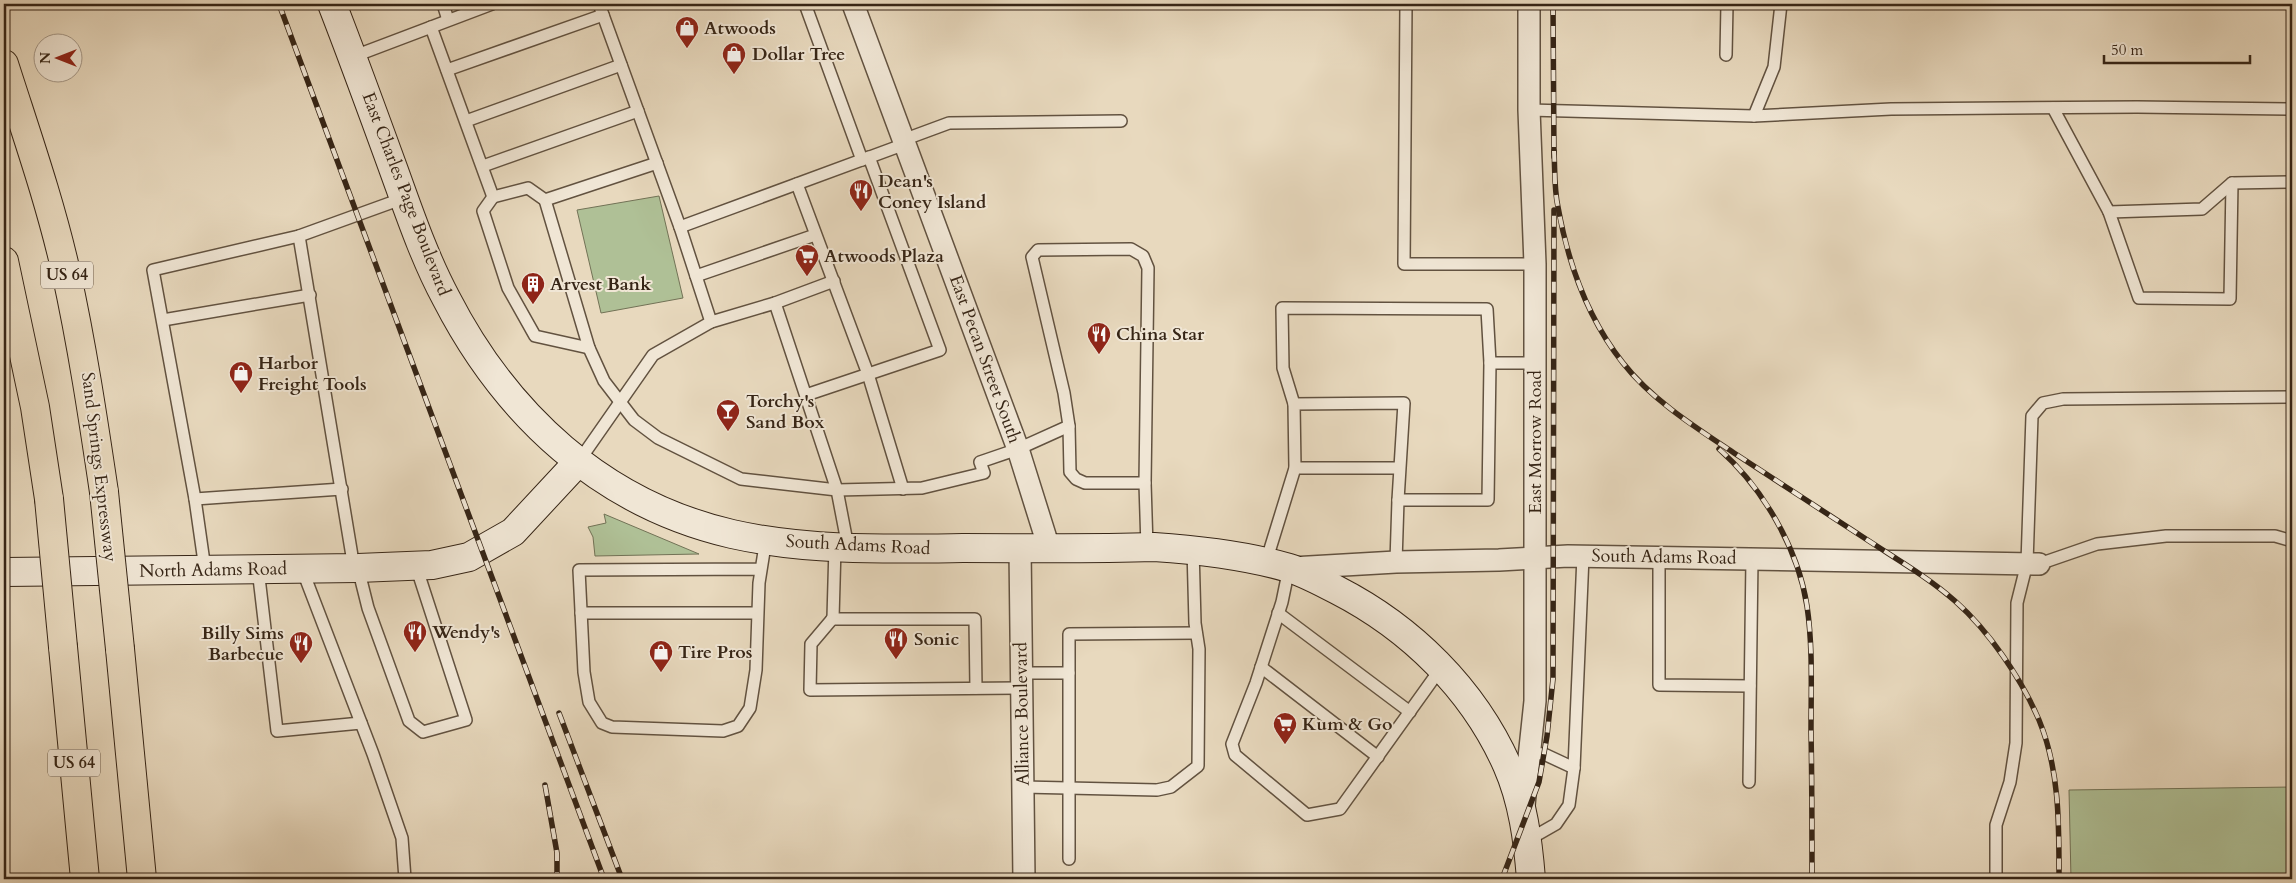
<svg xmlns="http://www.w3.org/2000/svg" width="2296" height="883" font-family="Cardo,serif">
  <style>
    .green { fill: #afc096; stroke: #727256 }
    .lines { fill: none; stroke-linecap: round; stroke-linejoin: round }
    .service-casing { stroke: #625240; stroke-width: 14 }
    .minor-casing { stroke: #625240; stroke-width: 24 }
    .secondary-casing { stroke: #362516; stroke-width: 30 }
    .motorway-casing { stroke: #362516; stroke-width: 30 }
    .service { stroke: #f0e6d5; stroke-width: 11 }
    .minor { stroke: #f0e6d5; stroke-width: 21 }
    .secondary { stroke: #f0e6d5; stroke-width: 28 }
    .motorway { stroke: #e8d9be; stroke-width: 28 }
    .rail-casing { stroke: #362516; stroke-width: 5.5 }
    .rail { stroke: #f0e6d5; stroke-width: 4; stroke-dasharray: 11; stroke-linecap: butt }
    .motorway-bridge-casing { stroke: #362516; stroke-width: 30; stroke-linecap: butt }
    .motorway-bridge { stroke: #e8d9be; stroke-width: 28 }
    .labels { text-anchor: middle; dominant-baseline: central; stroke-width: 4; stroke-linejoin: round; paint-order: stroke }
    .shield { fill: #f0e6d5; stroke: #6e5f4f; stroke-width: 1 }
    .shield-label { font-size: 16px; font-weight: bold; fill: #362516 }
    .poi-label { font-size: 18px; font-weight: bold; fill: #362516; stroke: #f0e6d5; text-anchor: start }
    .street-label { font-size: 18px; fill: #362516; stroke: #f0e6d5 }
  </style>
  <rect width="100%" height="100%" fill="#e8d9be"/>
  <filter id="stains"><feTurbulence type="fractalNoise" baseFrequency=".004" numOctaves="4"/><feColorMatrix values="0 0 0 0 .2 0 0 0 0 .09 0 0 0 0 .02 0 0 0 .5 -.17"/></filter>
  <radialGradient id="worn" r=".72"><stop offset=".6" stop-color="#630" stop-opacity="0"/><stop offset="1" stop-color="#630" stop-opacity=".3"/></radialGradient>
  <g class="green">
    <polygon points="659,196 683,298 601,313 577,210"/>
    <polygon points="604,514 699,554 595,556 593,537 588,527 606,523"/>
    <polygon points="2292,787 2292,879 2071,879 2069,790"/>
  </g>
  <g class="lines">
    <g class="service-casing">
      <g id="service">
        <polyline points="443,4 448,20"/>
        <polyline points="599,4 680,227"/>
        <polyline points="805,4 862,160"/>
        <polyline points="1406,4 1404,264 1535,264"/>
        <polyline points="431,27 493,197 528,188 545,200"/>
        <polyline points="1726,55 1727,4"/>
        <polyline points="352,57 492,4"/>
        <polyline points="447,70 603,15"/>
        <polyline points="2053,108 2109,212 2202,209 2232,183 2292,182"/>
        <polyline points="1529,110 1754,116 1891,109 2137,107 2292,109"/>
        <polyline points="1754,116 1774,67 1781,4"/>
        <polyline points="466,121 621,65"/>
        <polyline points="903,140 949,123 1121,121"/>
        <polyline points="657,163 545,200 589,348 604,381 634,420 658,438 741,479 837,490 922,488 984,473 980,462 1018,449 1069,426 1064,393 1032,257 1038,250 1131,249 1143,256 1148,268 1145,483 1147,547"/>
        <polyline points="483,166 638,111"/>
        <polyline points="797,184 868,374 903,489"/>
        <polyline points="493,197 483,211 508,288 535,336 589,348"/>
        <polyline points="2109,212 2139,298 2230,299 2232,183"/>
        <polyline points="299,236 404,198"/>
        <polyline points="696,276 815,235"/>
        <polyline points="775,303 837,490 848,547"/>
        <polyline points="163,320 310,295"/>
        <polyline points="711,322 680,227 905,144"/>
        <polyline points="806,395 940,350 869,157"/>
        <polyline points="1294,404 1283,368 1282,308 1487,309 1490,363"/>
        <polyline points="1069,426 1070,472 1076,479 1085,483 1145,483"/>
        <polyline points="579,461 653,355 711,322 775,303 834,281"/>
        <polyline points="1295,468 1399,468"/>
        <polyline points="195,499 342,489"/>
        <polyline points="835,547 833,618 811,644 810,690 1022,688"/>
        <polyline points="1659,557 1659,685 1750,686"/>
        <polyline points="1266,562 1295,468 1294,404 1404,403 1398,500"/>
        <polyline points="1396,562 1398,500 1488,500 1490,363 1535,363"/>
        <polyline points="2039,564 2097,544 2166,536 2275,536 2292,541"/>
        <polyline points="358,568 368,608 409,721 423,732 466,720 416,566"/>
        <polyline points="1289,568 1282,602 1256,683 1232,744 1235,755 1307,815 1340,809 1441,668"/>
        <polyline points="205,569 195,499 153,270 299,236 354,568"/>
        <polyline points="258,569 277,731 361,723"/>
        <polyline points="302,569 373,754 402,838 405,879"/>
        <polyline points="760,569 579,570 584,672 589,702 602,723 612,727 723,731 738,726 750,708 756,670 759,583 766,539"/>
        <polyline points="581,613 757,613"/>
        <polyline points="1278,613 1410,712"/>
        <polyline points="832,619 975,619 976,688"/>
        <polyline points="1261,667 1378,757"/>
        <polyline points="1021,673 1069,673"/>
        <polyline points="1529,753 1544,754 1574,768"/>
        <polyline points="1749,782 1752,559"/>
        <polyline points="1023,787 1157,790 1171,787 1198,766 1199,649 1195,623 1193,549"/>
        <polyline points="1528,840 1556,824 1569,805 1574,768 1583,556"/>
        <polyline points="1069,859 1069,634 1196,633"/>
        <polyline points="1996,879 1996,825 2010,782 2016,743 2017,603 2027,563 2032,416 2043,403 2063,399 2292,397"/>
      </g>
    </g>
    <g class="minor-casing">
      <g id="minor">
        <polyline points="853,4 1018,449 1049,548"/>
        <polyline points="1020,548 1024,879"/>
        <polyline points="1292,568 1396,562 1499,560 1568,556 2039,564"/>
        <polyline points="1524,805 1535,701 1535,264 1529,110 1529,4"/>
      </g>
    </g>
    <g class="secondary-casing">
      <g id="secondary">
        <path d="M332,4C353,58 373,113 393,168C409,212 424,257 446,298C506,415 602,504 732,534C807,551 886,549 963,548C1027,548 1091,549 1154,547C1199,550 1245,555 1289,568C1305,573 1322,582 1337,590C1411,628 1473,689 1507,765C1523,801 1528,841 1531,879"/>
        <polyline points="4,572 358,568 432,565 469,557 513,532 579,461"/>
      </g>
    </g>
    <g class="motorway-casing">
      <g id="motorway">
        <path d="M4,64C26,133 50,201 66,272C82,345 93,418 104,492"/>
        <polyline points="4,261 35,407 49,499"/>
        <polyline points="63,647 85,879"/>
        <polyline points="120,649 142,879"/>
      </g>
    </g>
    <use href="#service" class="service"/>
    <use href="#minor" class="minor"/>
    <use href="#secondary" class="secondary"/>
    <use href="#motorway" class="motorway"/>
    <g class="rail-casing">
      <g id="rail">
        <polyline points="279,4 604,879"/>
        <polyline points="1553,4 1554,157"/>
        <path d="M1554,151C1555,169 1554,189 1558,207C1568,263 1588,319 1623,363C1652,400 1695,427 1734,453C1779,482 1824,512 1869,541C1898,560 1929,578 1955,601C1989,631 2021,678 2039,720C2060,771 2059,825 2059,879"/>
        <path d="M1719,449C1763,488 1798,548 1807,606C1813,647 1811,689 1811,731C1812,780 1812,830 1812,879"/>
        <polyline points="559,713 622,879"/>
        <polyline points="545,785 557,853 557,879"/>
        <polyline points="1502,879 1539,782 1547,736 1553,679 1554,210"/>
      </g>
    </g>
    <use href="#rail" class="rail"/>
    <g class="motorway-bridge-casing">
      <g id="motorway-bridge">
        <polyline points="104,492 120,649"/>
        <polyline points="49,499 63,647"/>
      </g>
    </g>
    <use href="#motorway-bridge" class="motorway-bridge"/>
  </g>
  <defs>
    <g id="shop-pin" transform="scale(1.25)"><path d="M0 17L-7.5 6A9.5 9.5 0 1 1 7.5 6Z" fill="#8f2418" stroke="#f0e6d5"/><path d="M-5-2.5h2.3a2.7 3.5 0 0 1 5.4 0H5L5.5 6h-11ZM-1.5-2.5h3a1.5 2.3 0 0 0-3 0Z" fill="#fff"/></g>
    <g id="restaurant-pin" transform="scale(1.25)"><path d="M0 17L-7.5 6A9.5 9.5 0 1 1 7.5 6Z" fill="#8f2418" stroke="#f0e6d5"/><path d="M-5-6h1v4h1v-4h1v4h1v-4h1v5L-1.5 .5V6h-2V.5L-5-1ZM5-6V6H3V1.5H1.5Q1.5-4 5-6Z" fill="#fff"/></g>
    <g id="supermarket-pin" transform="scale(1.25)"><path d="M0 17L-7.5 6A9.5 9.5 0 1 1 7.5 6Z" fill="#8f2418" stroke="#f0e6d5"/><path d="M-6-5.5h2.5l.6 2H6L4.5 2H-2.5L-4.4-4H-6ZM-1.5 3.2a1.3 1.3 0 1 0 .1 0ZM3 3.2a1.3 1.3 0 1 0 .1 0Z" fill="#fff"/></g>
    <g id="building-pin" transform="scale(1.25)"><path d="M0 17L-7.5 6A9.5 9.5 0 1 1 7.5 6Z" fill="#8f2418" stroke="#f0e6d5"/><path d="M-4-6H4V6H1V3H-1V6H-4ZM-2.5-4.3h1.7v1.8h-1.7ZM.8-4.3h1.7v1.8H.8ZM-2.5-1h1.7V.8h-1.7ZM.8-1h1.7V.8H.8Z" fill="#fff"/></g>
    <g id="bar-pin" transform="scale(1.25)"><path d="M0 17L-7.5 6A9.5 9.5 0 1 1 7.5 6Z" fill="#8f2418" stroke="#f0e6d5"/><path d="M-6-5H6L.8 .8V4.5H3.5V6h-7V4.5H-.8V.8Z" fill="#fff"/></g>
  </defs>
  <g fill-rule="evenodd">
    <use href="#shop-pin" x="687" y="28"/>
    <use href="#shop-pin" x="734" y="54"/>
    <use href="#restaurant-pin" x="861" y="191"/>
    <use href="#supermarket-pin" x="807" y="256"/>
    <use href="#building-pin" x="533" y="284"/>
    <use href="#restaurant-pin" x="1099" y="334"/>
    <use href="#shop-pin" x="241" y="373"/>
    <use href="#bar-pin" x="728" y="411"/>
    <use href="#restaurant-pin" x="415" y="632"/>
    <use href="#restaurant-pin" x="896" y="639"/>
    <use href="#restaurant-pin" x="301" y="643"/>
    <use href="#shop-pin" x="661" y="652"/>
    <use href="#supermarket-pin" x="1285" y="724"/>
  </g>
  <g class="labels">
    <g class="shield">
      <rect x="41" y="261.5" width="52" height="27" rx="4"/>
      <rect x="48" y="749.5" width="52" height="27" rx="4"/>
    </g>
    <g class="shield-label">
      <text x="67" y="275">US 64</text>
      <text x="74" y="763">US 64</text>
    </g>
    <g class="poi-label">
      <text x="704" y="28">Atwoods</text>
      <text x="752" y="54">Dollar Tree</text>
      <text x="878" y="181">Dean's<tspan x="878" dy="21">Coney Island</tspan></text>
      <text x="824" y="256">Atwoods Plaza</text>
      <text x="550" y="284">Arvest Bank</text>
      <text x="1116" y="334">China Star</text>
      <text x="258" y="363">Harbor<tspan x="258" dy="21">Freight Tools</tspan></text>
      <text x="746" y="401">Torchy's<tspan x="746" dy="21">Sand Box</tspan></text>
      <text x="432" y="632">Wendy's</text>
      <text x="284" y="633" text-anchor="end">Billy Sims<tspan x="284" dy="21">Barbecue</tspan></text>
      <text x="914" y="639">Sonic</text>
      <text x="678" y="652">Tire Pros</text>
      <text x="1302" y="724">Kum &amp; Go</text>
    </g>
    <g class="street-label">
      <text transform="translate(406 194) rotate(69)">East Charles Page Boulevard</text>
      <text transform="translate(985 359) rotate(70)">East Pecan Street South</text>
      <text transform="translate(1535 442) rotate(-90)">East Morrow Road</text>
      <text transform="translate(99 467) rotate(83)">Sand Springs Expressway</text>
      <text transform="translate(858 545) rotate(3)">South Adams Road</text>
      <text transform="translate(1664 557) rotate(1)">South Adams Road</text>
      <text transform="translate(213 570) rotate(-1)">North Adams Road</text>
      <text transform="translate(1022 714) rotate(-91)">Alliance Boulevard</text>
    </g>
  </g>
  <rect width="2296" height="883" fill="none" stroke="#e8d9be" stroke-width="20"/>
  <rect x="5" y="5" width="2286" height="873" fill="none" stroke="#362516" stroke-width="2.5"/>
  <rect x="10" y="10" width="2276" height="863" fill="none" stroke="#362516"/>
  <g transform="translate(58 58) rotate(270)"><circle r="24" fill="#f0e6d5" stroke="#a69989"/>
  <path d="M0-4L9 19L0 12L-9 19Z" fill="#8f2418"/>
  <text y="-8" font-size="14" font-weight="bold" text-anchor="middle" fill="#362516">N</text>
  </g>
  <path d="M2104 55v8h146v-8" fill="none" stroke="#362516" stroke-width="2.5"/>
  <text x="2111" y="55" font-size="15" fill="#362516" stroke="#f0e6d5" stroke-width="4" paint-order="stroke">50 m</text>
  <rect width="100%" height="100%" filter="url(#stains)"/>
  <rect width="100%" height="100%" fill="url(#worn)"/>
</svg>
